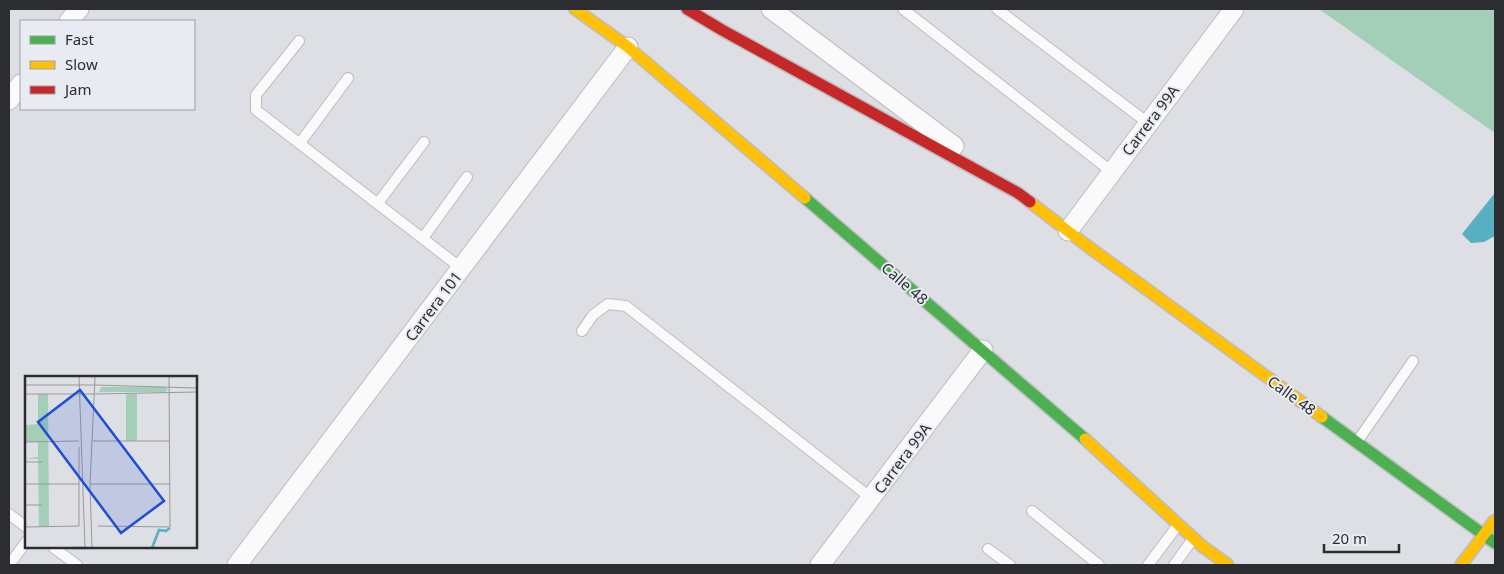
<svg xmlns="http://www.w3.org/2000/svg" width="1504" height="574" font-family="'Noto Sans',sans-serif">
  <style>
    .green { fill: #a3ceb7 }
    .water { fill: #58afc2 }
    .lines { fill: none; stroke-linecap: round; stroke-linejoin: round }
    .lane-casing { stroke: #bcbdc1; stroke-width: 12 }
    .street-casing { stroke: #bcbdc1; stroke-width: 21 }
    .fast-casing { stroke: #bcbdc1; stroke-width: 14 }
    .slow-casing { stroke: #bcbdc1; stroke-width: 14 }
    .jam-casing { stroke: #bcbdc1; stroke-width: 14 }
    .lane { stroke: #fafafb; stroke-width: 10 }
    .street { stroke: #fafafb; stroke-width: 19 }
    .fast { stroke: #4caf50; stroke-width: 11 }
    .slow { stroke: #ffc107; stroke-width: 11 }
    .jam { stroke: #c62828; stroke-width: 11 }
    .labels { text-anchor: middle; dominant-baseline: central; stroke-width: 4; stroke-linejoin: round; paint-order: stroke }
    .street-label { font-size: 15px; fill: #2c2d30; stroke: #e9ebf3 }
    .inset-river { fill: none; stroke: #58afc2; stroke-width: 2.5 }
    .inset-road { fill: none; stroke: #97989c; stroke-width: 1 }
    .view { fill: #1d4ed8; fill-opacity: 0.15; stroke: #1d4ed8; stroke-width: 2.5 }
    .inset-edge { fill: none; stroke: #2c2d30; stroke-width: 2.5 }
  </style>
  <rect width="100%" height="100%" fill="#dedfe4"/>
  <polygon class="green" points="1319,9 1495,9 1495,133"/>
  <polygon class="water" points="1494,194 1495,195 1495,236 1484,242 1471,243 1462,234"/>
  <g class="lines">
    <g class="lane-casing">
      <g id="lane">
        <polyline points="903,9 1112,172"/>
        <polyline points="997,9 1148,123"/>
        <polyline points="299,41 256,95 256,110 461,268"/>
        <polyline points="300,143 348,78"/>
        <polyline points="378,203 424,142"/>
        <polyline points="423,238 467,177"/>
        <polyline points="582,331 593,315 608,304 626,306 871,498"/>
        <polyline points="1357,442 1413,361"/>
        <polyline points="1032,511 1099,565"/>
        <polyline points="9,514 26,527"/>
        <polyline points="54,548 77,565"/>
        <polyline points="988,549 1010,565"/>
        <polyline points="9,565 26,542"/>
        <polyline points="1148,565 1178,525"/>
        <polyline points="1174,565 1193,539"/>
      </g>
    </g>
    <g class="street-casing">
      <g id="street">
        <polyline points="771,9 954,146"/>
        <polyline points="69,21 79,9"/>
        <polyline points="9,100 21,84"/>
        <polyline points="1068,231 1234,9"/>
        <polyline points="237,565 628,47"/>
        <polyline points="820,565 983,350"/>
      </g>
    </g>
    <g class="fast-casing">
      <g id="fast">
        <polyline points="805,198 1085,439"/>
        <polyline points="1322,417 1495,543"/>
      </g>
    </g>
    <g class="slow-casing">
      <g id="slow">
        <polyline points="575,9 628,47 805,198"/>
        <polyline points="1030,202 1086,245 1322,417"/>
        <polyline points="1085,439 1202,546 1228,565"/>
        <polyline points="1461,565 1494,521"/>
      </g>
    </g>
    <g class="jam-casing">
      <polyline id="jam" points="687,9 722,30 1018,193 1030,202"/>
    </g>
    <use href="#lane" class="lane"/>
    <use href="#street" class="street"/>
    <use href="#fast" class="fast"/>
    <use href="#slow" class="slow"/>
    <use href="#jam" class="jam"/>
  </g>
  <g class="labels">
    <g class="street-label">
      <text transform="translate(1150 120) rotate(-53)">Carrera 99A</text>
      <text transform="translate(905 283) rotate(41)">Calle 48</text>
      <text transform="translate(433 306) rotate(-53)">Carrera 101</text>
      <text transform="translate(1292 395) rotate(36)">Calle 48</text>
      <text transform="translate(902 458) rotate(-53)">Carrera 99A</text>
    </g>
  </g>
  <g transform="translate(25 376)">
    <rect width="172" height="172" fill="#dedfe4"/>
    <path d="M76,11H140L143,13L141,16H74ZM13,18H23L24,151H14L13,83H0L13,81V66H0V49L13,48ZM101,18H112V65H101Z" fill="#a3ceb7"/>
    <path class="inset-river" d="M47,172H63M127,172L134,154L141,155L145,152"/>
    <path class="inset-road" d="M54,1L60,172M0,9H70M70,9L172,12M0,18H70M70,18L172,16M68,65H144M0,66L54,65M0,86H17M0,108H54M65,108H145M0,129H17M73,150L145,151L144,1M0,151L54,150V71M67,172L65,108L70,1"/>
    <path class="view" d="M55,14L139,125L96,157L13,46Z"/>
    <rect width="172" height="172" class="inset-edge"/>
  </g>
  <rect width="1504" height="574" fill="none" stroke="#2c2d30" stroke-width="20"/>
  <rect x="20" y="20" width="175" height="90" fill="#e9ebf3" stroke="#9d9fa5"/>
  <rect x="30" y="36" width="25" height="8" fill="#4caf50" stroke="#9d9fa5"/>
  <text x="65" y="45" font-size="15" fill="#2c2d30">Fast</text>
  <rect x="30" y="61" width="25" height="8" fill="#ffc107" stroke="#9d9fa5"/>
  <text x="65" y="70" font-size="15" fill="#2c2d30">Slow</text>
  <rect x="30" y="86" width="25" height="8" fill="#c62828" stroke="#9d9fa5"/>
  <text x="65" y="95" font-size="15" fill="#2c2d30">Jam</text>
  <path d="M1324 544v8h75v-8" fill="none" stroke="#2c2d30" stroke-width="2.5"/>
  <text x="1332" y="544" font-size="15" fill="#2c2d30" stroke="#e9ebf3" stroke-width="4" paint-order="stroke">20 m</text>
</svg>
